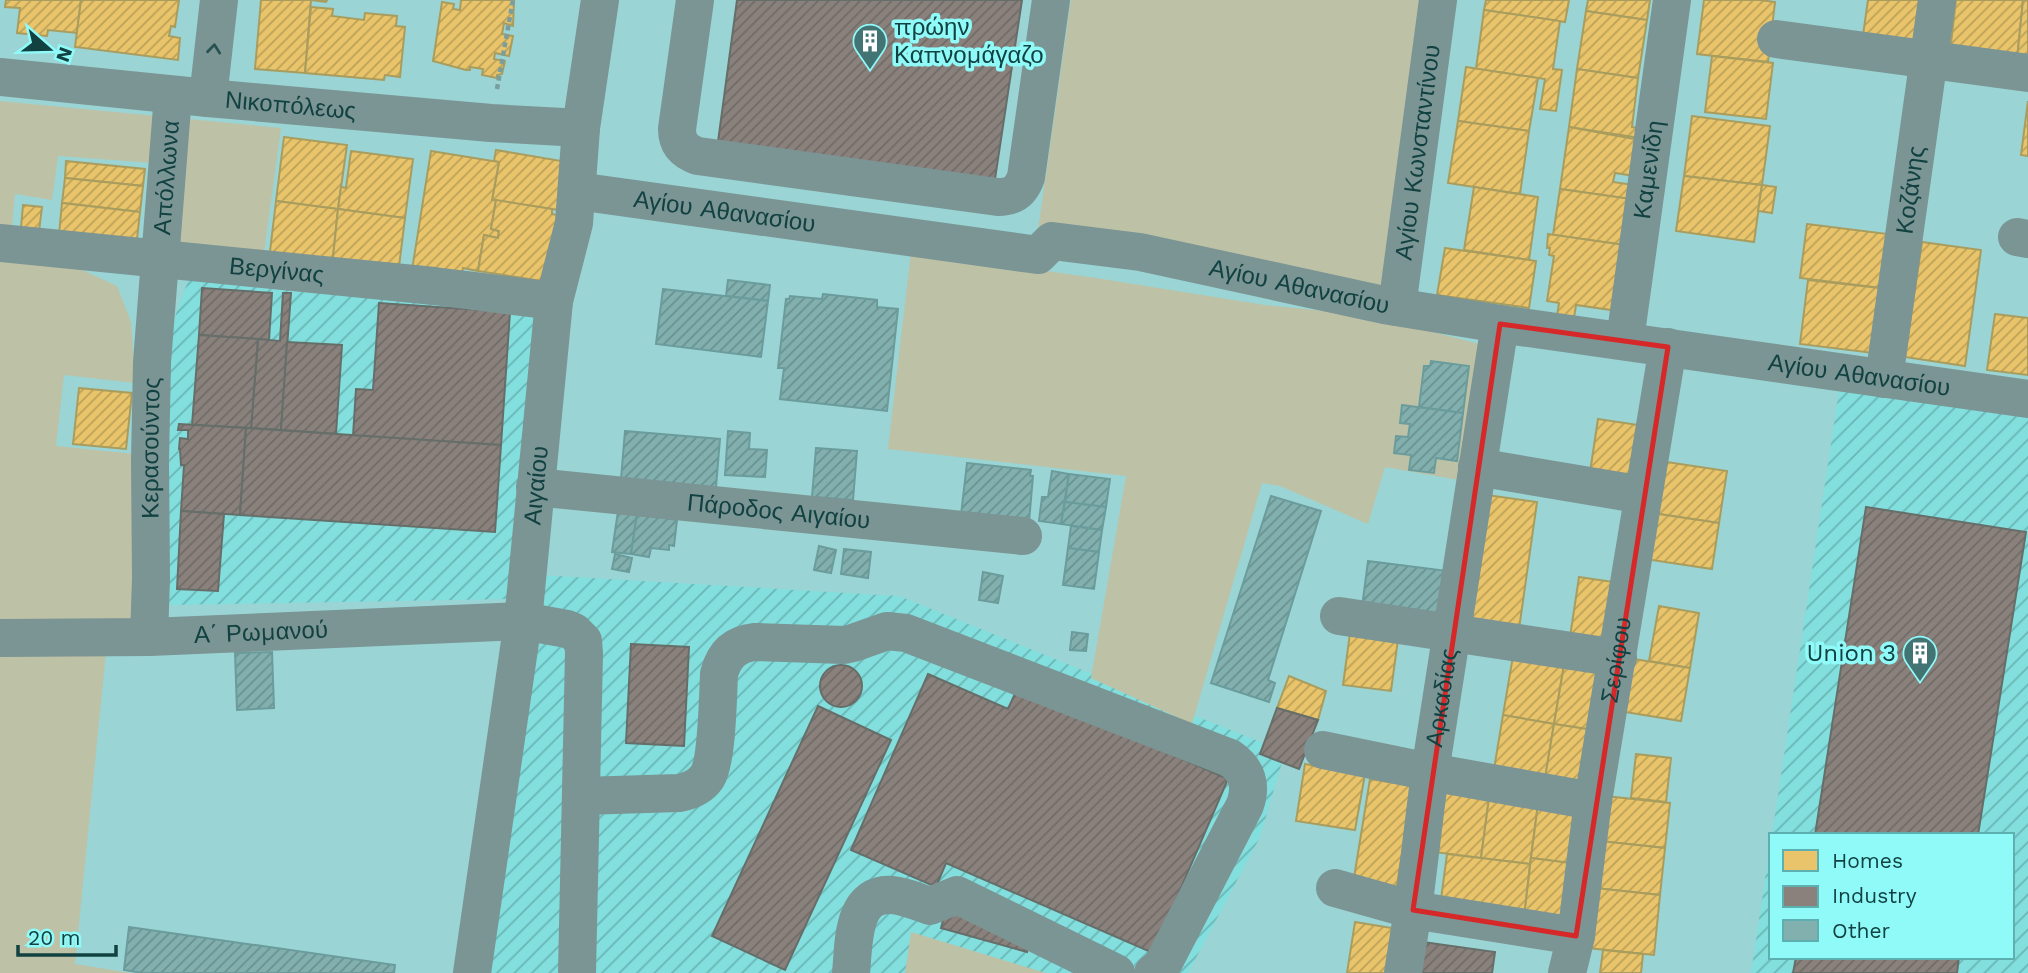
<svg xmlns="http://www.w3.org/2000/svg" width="2028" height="973" font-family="'Work Sans',sans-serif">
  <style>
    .industrial { fill: url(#industrial-furrows) }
    .grass { fill: #bdc2a6 }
    .homes { fill: url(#homes-hatch); stroke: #a89d5e; stroke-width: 2 }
    .industry { fill: url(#industry-hatch); stroke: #666e6a; stroke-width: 2 }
    .building { fill: url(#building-hatch); stroke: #6b9c9c; stroke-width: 2 }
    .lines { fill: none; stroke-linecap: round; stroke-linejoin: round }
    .path { stroke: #7b9d9d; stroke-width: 4.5; stroke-dasharray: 5 3.5; stroke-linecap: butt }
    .minor { stroke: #7b9494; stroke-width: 38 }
    .oneway { stroke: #275252 }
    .marked { fill: none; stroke: #d62828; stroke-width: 5; stroke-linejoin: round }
    .labels { text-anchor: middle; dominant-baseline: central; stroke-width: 7; stroke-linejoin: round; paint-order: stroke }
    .poi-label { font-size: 24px; fill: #124141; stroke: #8ffaf8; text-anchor: start }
    .street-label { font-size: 24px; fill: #124141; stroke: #8ffaf8 }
  </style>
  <defs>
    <pattern id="industrial-furrows" width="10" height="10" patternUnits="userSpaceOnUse" patternTransform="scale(1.75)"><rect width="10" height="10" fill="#82dfdd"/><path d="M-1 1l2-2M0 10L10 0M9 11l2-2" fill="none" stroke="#69b6b5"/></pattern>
    <pattern id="homes-hatch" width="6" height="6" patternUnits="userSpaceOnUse" patternTransform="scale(1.75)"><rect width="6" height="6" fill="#e9c46a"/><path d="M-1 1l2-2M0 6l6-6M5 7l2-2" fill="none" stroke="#bba159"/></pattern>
    <pattern id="industry-hatch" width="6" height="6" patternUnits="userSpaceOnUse" patternTransform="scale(1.75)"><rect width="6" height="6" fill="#8a817c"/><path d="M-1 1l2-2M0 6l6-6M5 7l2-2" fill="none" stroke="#6f6b67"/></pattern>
    <pattern id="building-hatch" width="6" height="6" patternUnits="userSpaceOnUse" patternTransform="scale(1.75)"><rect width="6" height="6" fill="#82b0af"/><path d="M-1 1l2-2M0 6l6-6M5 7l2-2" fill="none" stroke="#699190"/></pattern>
  </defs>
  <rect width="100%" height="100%" fill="#9ad4d4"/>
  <g class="industrial">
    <polygon points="189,278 547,314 508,599 166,605 170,331"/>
    <polygon points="1842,371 2028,398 2028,973 1751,973 1771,840 1771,957 2012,957 2012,835 1772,835"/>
    <polygon points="522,574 899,596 1285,752 1260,837 1188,973 480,973"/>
  </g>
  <g class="grass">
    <polygon points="1071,0 1424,0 1385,291 1036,244"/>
    <polygon points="0,101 281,128 263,260 172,251 180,165 58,156 52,200 15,194 11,237 0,235"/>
    <polygon points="911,252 1096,278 1265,305 1344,313 1395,322 1479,344 1464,481 1385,467 1368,524 1280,486 1262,483 1192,724 1091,678 1126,476 888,449"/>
    <polygon points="0,257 69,264 117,286 131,322 135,383 64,375 56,446 135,454 134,650 106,652 75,964 131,973 0,973"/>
    <polygon points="911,932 1046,973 905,973"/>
  </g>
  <g class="homes">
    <polygon points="6,0 81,0 77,33 48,30 47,36 17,33 20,8 5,7"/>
    <polygon points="81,0 179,0 175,27 171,26 169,36 180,38 178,60 75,47"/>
    <polygon points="261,0 327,0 326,2 311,0 305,73 255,69"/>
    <polygon points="461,0 514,0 513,26 504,23 502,34 513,36 509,56 495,53 494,59 505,61 502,74 497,75 497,78 482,75 483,69 470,67 470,70 466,70 433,61 442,2 454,4 453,9 460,10"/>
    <polygon points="1486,0 1569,0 1565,22 1484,10"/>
    <polygon points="1588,0 1650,0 1647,20 1586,11"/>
    <polygon points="1704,0 1760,0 1775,2 1768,62 1697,54"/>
    <polygon points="1868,0 1928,0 1924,42 1863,35"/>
    <polygon points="1956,0 2023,0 2017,60 1950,52"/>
    <polygon points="2023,0 2028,0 2028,61 2017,60"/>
    <polygon points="311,7 333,9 332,16 364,20 365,13 397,16 396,26 405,27 400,77 385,75 384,80 305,73"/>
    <polygon points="1484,10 1560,21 1553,69 1562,70 1556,111 1540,109 1545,79 1476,69"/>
    <polygon points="1586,11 1647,20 1638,78 1577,69"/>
    <polygon points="1712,56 1773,63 1766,119 1705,112"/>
    <polygon points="1466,67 1538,78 1529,131 1458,121"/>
    <polygon points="1577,69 1638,78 1632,127 1641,128 1640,138 1569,127"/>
    <polygon points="2028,101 2028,156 2021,155"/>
    <polygon points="1692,116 1770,126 1762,185 1684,176"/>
    <polygon points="1458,121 1529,131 1520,194 1448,183"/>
    <polygon points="1569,127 1640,140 1635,176 1615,173 1613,182 1634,185 1631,199 1560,189"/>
    <polygon points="284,137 347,145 338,209 276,201"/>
    <polygon points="496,150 567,162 559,210 492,200 499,162 494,161"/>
    <polygon points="351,151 413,159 405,218 338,209 341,187 346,188"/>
    <polygon points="431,151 499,162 492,200 496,200 491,229 499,231 498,238 484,235 478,271 463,268 461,278 412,270"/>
    <polygon points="66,161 145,169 143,186 65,178"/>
    <polygon points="1684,176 1762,185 1754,242 1676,231"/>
    <polygon points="65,178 143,186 140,212 62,203"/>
    <polygon points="1762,185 1776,187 1772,213 1758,211"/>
    <polygon points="1474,187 1538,197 1529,260 1464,250"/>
    <polygon points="1560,189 1631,199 1625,245 1553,235"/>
    <polygon points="496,200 552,209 552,214 557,215 548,282 478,271 484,235 498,238 499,231 491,229"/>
    <polygon points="276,201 338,209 332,267 269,260"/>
    <polygon points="62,203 140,212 136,248 59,235"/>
    <polygon points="23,205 42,207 39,231 21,228"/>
    <polygon points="338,209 405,218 398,275 332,267"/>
    <polygon points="1807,224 1896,235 1889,289 1800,278"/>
    <polygon points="1548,234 1625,245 1618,311 1576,305 1574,318 1557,316 1559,303 1547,301 1554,256 1549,255 1550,248 1547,248"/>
    <polygon points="1922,242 1981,250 1965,366 1905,357"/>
    <polygon points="1445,248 1536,261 1529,308 1437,295"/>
    <polygon points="1808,280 1889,289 1881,354 1800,344"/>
    <polygon points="1995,314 2028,318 2028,375 1987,370"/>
    <polygon points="79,388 132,393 126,449 73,444"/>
    <polygon points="1598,419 1645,426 1636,486 1589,479"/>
    <polygon points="1660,461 1727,471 1719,523 1652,513"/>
    <polygon points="1480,494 1537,502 1518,636 1460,627"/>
    <polygon points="1652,513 1719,523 1712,569 1645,559"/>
    <polygon points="1579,577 1627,584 1618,644 1570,637"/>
    <polygon points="1659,606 1699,613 1690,668 1649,661"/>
    <polygon points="1350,633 1398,639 1391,691 1343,685"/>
    <polygon points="1514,650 1565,659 1554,724 1503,715"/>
    <polygon points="1565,659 1611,666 1600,731 1554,724"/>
    <polygon points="1634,659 1690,668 1681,721 1625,712"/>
    <polygon points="1289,676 1326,691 1318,720 1277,708"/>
    <polygon points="1503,715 1554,724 1544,784 1493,775"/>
    <polygon points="1554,724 1600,731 1590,791 1544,784"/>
    <polygon points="1636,754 1671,758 1666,802 1631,798"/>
    <polygon points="1305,764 1365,774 1355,830 1296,821"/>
    <polygon points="1370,779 1413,786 1396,891 1353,884"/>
    <polygon points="1442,792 1489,798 1481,858 1434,852"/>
    <polygon points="1605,796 1670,803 1665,848 1600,841"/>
    <polygon points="1489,798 1538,804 1530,864 1481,858"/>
    <polygon points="1538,804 1585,810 1578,864 1531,858"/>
    <polygon points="1600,841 1665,848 1660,895 1595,888"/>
    <polygon points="1447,854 1530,864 1524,918 1440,907"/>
    <polygon points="1531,858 1578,864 1571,924 1524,918"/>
    <polygon points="1595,888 1660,895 1654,955 1588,948"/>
    <polygon points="1355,922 1398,929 1391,973 1347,973"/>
    <polygon points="1603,950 1643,954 1641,973 1600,973"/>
  </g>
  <g class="industry">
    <polygon points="737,0 1022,0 995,179 718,142"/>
    <polygon points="202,288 272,293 269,340 199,335"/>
    <polygon points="283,293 291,293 281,430 251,428 258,339 280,341"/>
    <polygon points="379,303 510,312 501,445 353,436 356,389 373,390"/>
    <polygon points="199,335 258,339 251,428 192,425"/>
    <polygon points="287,342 342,345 336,434 281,430"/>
    <polygon points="179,424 246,428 240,515 181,511 184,465 181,465 180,449 179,449 180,438 188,439 188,430 178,430"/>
    <polygon points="246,428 501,445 495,532 240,515"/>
    <polygon points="1866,507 2026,532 1978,835 1815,835"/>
    <polygon points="181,511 224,514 218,591 177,589"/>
    <polygon points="631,644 689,647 684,746 626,743"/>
    <circle cx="841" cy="686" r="21"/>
    <polygon points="928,674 1008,709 1018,687 1228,779 1153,953 946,863 936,887 851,850"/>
    <polygon points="818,706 891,740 785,970 712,936"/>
    <polygon points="1277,708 1318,720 1299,769 1260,754"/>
    <polygon points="946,909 1032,934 1027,952 941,928"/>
    <polygon points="1423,942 1495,952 1492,973 1419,973"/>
    <polygon points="1796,957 1959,957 1957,973 1793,973"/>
  </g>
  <g class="building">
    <polygon points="728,280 770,285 768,301 726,296"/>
    <polygon points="663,289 768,301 761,357 656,344"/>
    <polygon points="823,294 877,300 877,307 898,309 887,411 780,399 784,368 778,368 786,299 789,299 790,296 822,299"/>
    <polygon points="1431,361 1469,366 1463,413 1419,407 1424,366 1430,366"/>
    <polygon points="1402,405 1463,413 1457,461 1436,458 1434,473 1409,470 1411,455 1394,453 1396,436 1408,437 1410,424 1400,423"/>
    <polygon points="625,431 720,439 715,499 620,491"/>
    <polygon points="728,431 750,433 749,449 767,450 765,477 725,475"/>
    <polygon points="816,448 857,451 853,500 812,497"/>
    <polygon points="967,463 1031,470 1030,476 1033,476 1029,522 961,515"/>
    <polygon points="1052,471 1069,474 1061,524 1039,521 1042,497 1048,497"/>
    <polygon points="1069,474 1110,479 1106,507 1065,502"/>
    <polygon points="1271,496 1321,511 1268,680 1275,683 1269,702 1211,683"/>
    <polygon points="1065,502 1106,507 1102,530 1061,524"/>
    <polygon points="618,511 637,514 631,554 612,552"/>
    <polygon points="637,514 677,520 674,546 669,545 669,550 651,548 649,557 631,554"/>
    <polygon points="1071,526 1102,530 1099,552 1068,548"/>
    <polygon points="819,546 836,550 831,573 814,570"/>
    <polygon points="1068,548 1099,552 1094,589 1063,585"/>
    <polygon points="844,549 871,552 868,578 841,574"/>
    <polygon points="615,554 632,558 629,572 612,569"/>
    <polygon points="1368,561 1448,571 1441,625 1361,615"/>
    <polygon points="983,572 1003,576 998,603 979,600"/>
    <polygon points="1072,632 1088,634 1086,651 1070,650"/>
    <polygon points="272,652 274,708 237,710 235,653"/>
    <polygon points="129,927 395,965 394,973 142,973 124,970"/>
  </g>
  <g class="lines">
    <polyline class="path" points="497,89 513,0"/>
    <g class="minor">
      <path d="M695,0L677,129C677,144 684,151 698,156L998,197C1014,197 1021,191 1026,177L1051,0"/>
      <polyline points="1776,39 2028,73"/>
      <path id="s1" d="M0,77L208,98L491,123L581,128"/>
      <polyline points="208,98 219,0"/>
      <path id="s2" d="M577,191L1038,255L1052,241L1140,252L1384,305L1500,324L2028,399"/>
      <polyline points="2017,237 2028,239"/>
      <path id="s3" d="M0,243L434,286L554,301"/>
      <path id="s4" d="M1397,307L1438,0"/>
      <path id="s5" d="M1625,340L1672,0"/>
      <path id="s6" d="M1884,379L1937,0"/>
      <polyline points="1477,467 1643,495"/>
      <path id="s7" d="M535,487L1023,536"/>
      <polyline points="1339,616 1618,658"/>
      <path id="s8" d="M149,637L151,579L150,461L152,362L173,95"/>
      <path id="s9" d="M0,638L149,637L523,621L567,629L574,632L583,641L584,653L577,973"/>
      <polyline points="1323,750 1430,772 1593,801"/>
      <path d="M582,796L679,793C690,791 700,787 707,777C717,762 718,696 719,674C724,655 735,644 755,642L844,645L853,643L887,631L906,633L1230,758C1247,770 1252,785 1245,805L1165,960L1160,968L1153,973"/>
      <polyline points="1335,888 1413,910 1576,936"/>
      <path id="s10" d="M472,973L523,621L554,301L574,223L581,128L600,0"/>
      <path d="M851,973C854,945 851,892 892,895C905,896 918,902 930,906L957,895L1116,973"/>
      <path id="s11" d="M1403,973L1413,910L1430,772L1500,324"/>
      <path id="s12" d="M1567,973L1576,936L1593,801L1668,347"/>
    </g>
  </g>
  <defs><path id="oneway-chevron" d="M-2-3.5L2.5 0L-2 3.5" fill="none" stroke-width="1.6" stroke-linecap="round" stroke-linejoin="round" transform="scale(1.75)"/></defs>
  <use class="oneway" href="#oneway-chevron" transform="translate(214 49) rotate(-84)"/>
  <path class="marked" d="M1500,324L1668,347L1576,936L1413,910Z"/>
  <defs>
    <g id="building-pin" transform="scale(1.75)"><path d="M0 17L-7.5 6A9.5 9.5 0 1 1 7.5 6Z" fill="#427474" stroke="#8ffaf8"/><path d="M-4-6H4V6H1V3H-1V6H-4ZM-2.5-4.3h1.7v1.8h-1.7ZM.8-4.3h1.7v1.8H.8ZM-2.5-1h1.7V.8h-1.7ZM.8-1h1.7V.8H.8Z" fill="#fff"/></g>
  </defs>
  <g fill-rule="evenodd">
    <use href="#building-pin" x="870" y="41"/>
    <use href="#building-pin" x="1920" y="653"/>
  </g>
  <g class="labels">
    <g class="poi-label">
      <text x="894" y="27">πρώην<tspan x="894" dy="28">Καπνομάγαζο</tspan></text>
      <text x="1896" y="653" text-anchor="end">Union 3</text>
    </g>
    <g class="street-label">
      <text stroke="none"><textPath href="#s1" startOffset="292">Νικοπόλεως</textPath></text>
      <text stroke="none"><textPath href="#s4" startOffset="156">Αγίου Κωνσταντίνου</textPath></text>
      <text stroke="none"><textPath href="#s5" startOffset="172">Καμενίδη</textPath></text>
      <text stroke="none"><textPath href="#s8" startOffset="460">Απόλλωνα</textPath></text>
      <text stroke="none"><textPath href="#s6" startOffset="191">Κοζάνης</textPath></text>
      <text stroke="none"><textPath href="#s2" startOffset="149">Αγίου Αθανασίου</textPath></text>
      <text stroke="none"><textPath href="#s3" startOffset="278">Βεργίνας</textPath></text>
      <text stroke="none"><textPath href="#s2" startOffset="737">Αγίου Αθανασίου</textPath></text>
      <text stroke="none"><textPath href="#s2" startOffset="1304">Αγίου Αθανασίου</textPath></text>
      <text stroke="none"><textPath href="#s8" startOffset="189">Κερασούντος</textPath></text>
      <text stroke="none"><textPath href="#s10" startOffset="492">Αιγαίου</textPath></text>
      <text stroke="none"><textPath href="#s7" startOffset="245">Πάροδος Αιγαίου</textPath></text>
      <text stroke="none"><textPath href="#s9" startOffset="261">Α΄ Ρωμανού</textPath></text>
      <text stroke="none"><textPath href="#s12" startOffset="317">Σερίφου</textPath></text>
      <text stroke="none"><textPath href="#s11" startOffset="278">Αρκαδίας</textPath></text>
    </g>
  </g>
  <rect x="1769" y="833" width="245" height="126" fill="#8ffaf8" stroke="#5db0af" stroke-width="2"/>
  <rect x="1783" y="850" width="35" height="21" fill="#e9c46a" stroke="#5db0af" stroke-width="2"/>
  <text x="1832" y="868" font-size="21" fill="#124141">Homes</text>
  <rect x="1783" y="886" width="35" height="21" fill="#8a817c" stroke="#5db0af" stroke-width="2"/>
  <text x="1832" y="903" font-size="21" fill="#124141">Industry</text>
  <rect x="1783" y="920" width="35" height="21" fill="#82b0af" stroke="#5db0af" stroke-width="2"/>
  <text x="1832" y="938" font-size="21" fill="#124141">Other</text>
  <g transform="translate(49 49) rotate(110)" stroke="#8ffaf8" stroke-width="5" paint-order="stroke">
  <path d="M0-5L12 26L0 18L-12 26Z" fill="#124141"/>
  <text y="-10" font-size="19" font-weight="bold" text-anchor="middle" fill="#124141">N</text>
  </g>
  <path d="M18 945v10h98v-10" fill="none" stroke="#124141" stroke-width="3.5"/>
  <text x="28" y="945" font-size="21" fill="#124141" stroke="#8ffaf8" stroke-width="5" paint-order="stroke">20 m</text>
</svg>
